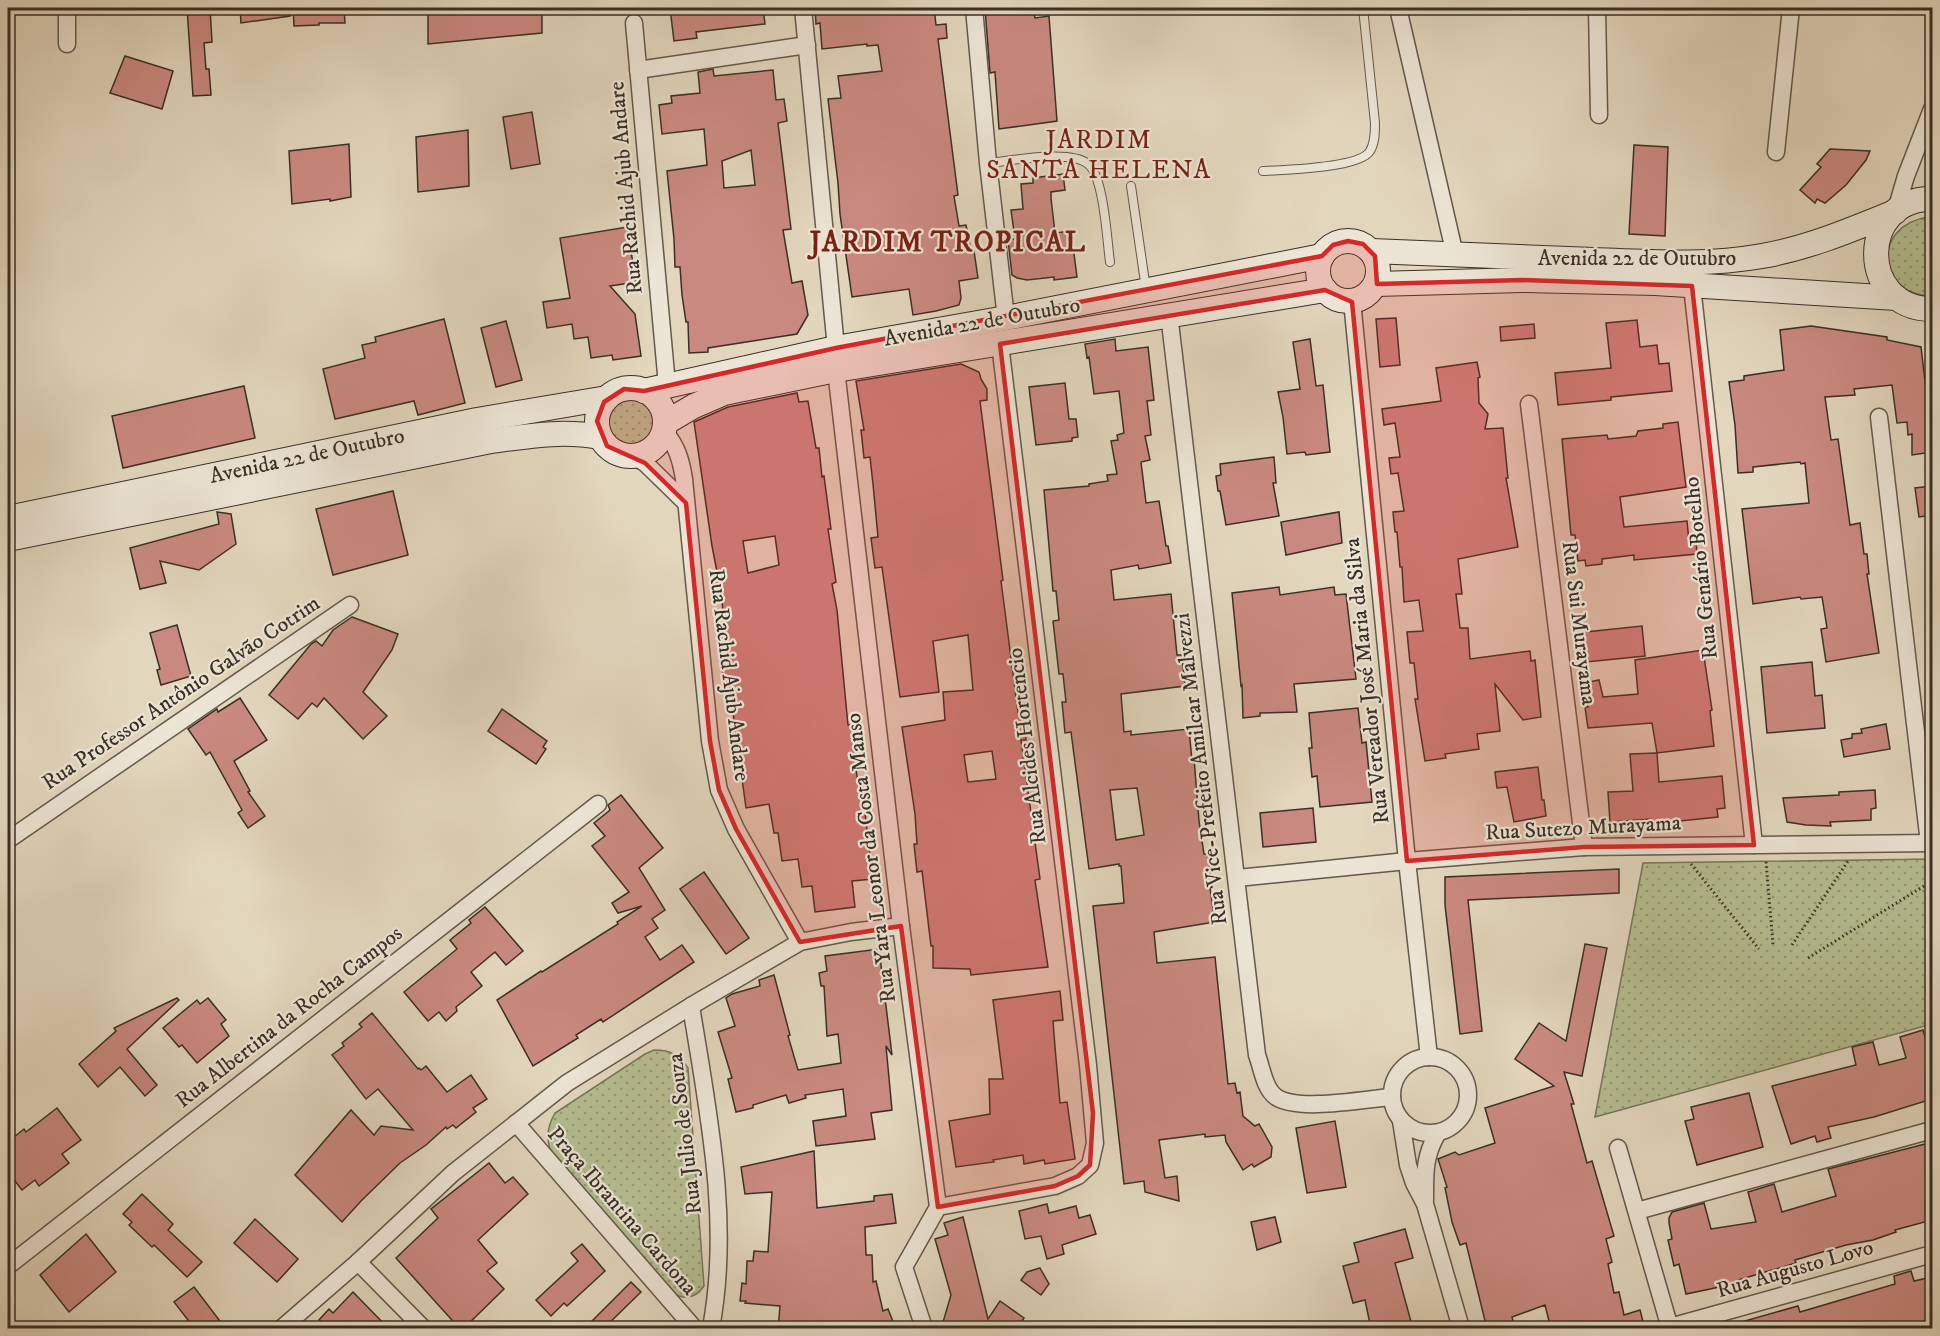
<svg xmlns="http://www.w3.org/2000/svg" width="1940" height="1336" font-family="'IM FELL DW Pica',serif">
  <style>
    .green { fill: url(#green-dots); stroke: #76765b; stroke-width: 1.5 }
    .building { fill: #ca8980; stroke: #392f26; stroke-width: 1.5; fill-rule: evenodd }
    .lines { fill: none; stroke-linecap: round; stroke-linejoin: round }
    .lane-casing { stroke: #63594c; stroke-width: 10 }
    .street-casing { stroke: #63594c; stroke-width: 19 }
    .secondary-casing { stroke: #392f26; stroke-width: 26 }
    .path { stroke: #392f26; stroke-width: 3; stroke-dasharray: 1.5 3; stroke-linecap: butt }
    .lane { stroke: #ece4d4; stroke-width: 8 }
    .street { stroke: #ece4d4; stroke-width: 16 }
    .secondary { stroke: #ece4d4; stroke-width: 24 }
    .marked { fill: #d62828; fill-opacity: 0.2; stroke: #d62828; stroke-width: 4.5; stroke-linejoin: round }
    .labels { text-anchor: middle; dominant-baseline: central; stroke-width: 4.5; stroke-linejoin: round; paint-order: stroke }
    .street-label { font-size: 22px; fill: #392f26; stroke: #ece4d4 }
    .quarter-label { font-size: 26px; letter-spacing: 1.5px; fill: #7a1f14; stroke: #ece4d4 }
    .district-label { font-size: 28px; font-weight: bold; letter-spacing: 1.5px; fill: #7a1f14; stroke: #ece4d4 }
  </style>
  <defs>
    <pattern id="green-dots" width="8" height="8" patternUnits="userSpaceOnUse" patternTransform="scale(1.5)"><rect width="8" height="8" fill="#b4bd90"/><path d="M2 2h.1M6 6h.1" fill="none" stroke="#939a75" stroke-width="1.8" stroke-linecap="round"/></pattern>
  </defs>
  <rect width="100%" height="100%" fill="#e2d6bd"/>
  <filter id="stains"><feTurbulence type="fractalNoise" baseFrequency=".00333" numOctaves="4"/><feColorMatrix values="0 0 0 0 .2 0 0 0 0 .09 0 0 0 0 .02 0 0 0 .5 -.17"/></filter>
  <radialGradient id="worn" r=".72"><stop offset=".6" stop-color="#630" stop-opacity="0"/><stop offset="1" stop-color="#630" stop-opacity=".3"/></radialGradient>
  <g class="green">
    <path d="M1928,217L1932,218V296C1876,295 1871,226 1928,217Z"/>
    <circle cx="629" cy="423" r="26"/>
    <polygon points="1932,859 1932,1024 1595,1117 1643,863"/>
    <path d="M654,1050C671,1050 679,1055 688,1068L704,1286C696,1298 685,1300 672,1293L551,1153C546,1138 547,1127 555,1113L645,1054Z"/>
  </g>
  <g class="building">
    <polygon points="187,8 210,8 212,42 204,43 206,69 209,69 211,95 193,96"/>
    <polygon points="240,8 289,8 290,16 241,23"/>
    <polygon points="293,8 344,8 345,23 319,23 319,25 294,26"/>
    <polygon points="428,8 542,8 542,33 428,44"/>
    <polygon points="670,8 763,8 765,24 696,32 697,38 674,41"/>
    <polygon points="815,8 934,8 936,25 946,24 947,38 938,39 958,195 954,196 959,226 966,225 971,251 974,251 978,278 959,281 961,298 959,305 936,311 913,315 909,289 852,297 840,214 838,183 828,99 841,98 838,76 882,71 878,45 867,46 867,44 822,49 820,23 816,24"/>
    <polygon points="985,8 1033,8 1035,18 1049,16 1057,121 999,129 995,72 990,73"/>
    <polygon points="125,56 173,71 162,109 110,93"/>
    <path d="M713,69L714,76L773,70L776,100L784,99L787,121L778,123L791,229L783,230L792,283L802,281L808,315L797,334L708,348V352L689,353L688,322H686L682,295L680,267H675L674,239L667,171L707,165L704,129L662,134L659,105L672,103L671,96L700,93L698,72ZM751,150L755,185L724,188L722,161Z"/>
    <polygon points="532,112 540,164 511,169 503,117"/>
    <polygon points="468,130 469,186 418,192 416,137"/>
    <polygon points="349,144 351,197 330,201 330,199 292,204 289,151"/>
    <polygon points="1634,145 1668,147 1665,236 1629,234"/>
    <polygon points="1830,149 1870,151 1866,160 1846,185 1825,203 1817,199 1815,203 1800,190 1821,167 1817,164"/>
    <polygon points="1063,174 1065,190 1051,192 1051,198 1055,233 1071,231 1077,277 1054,280 1054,277 1027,280 1017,278 1012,275 1008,240 1015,239 1011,210 1023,209 1021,184 1033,183 1033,178"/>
    <polygon points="627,227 636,282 610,286 635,314 641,356 613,360 612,355 591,358 588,337 574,339 572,324 547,328 543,302 570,298 560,238"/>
    <polygon points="1396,318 1400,365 1380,367 1376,319"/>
    <polygon points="444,319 465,403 418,415 414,401 335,419 323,369 365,358 362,345 376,342 375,337"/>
    <polygon points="1637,320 1640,347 1657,345 1659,364 1669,363 1672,391 1611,397 1611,400 1558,405 1555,373 1611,368 1606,323"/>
    <polygon points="506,321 522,380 496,387 481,328"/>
    <polygon points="1534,324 1535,338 1501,341 1500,327"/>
    <polygon points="1811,326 1887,337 1887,340 1921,347 1931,432 1932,432 1932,452 1912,455 1912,434 1908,435 1907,422 1897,423 1892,385 1854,389 1855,395 1825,397 1831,440 1838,439 1850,525 1860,523 1864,554 1867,554 1869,574 1867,574 1879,653 1826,662 1821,629 1827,628 1822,597 1801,599 1800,597 1753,604 1742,509 1809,503 1805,463 1801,464 1800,462 1753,467 1753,472 1738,473 1735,425 1729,382 1744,380 1744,376 1784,370 1780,330"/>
    <path d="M1115,339L1116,351L1148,347L1154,400L1147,401L1151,435L1145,436L1150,460L1141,462L1146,503L1159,501L1166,546H1168L1171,563L1139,569L1138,565L1111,570L1114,600L1171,594L1177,655H1182L1185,686L1121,694L1124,732L1131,731V735L1189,729L1192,761L1194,758L1199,821L1204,854H1208L1212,887L1210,888L1215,922L1154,932L1157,963L1215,957L1228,1084L1235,1083L1237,1093L1240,1092L1243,1116L1255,1126L1259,1124L1272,1147L1271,1157L1254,1167L1252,1164L1243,1170L1226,1142L1225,1135L1205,1137V1134L1159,1140L1165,1178L1177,1176L1179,1201L1145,1192L1144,1181L1124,1184L1093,906L1124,903L1121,866H1119V864L1089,869L1071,732L1065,733L1062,702H1066L1063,674H1059L1053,621L1059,620L1056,591H1053L1044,490L1089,486V484L1108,481L1107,475L1117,474L1111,441L1118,440L1117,435L1124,433L1119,391L1094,394L1089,357L1087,358L1085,344ZM1137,788L1144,835L1116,840L1110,790Z"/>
    <polygon points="1310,339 1316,386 1323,385 1330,452 1306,455 1305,452 1287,454 1283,417 1278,392 1300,389 1293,342"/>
    <polygon points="1477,362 1480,377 1478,378 1479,403 1488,414 1485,429 1503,428 1508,478 1506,478 1518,547 1458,559 1462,594 1456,594 1460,628 1468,628 1470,659 1530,651 1531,661 1535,660 1541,717 1523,720 1495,684 1500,731 1477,734 1479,749 1445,754 1446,758 1425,761 1415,699 1418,699 1414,663 1410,663 1407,632 1423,631 1419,600 1404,602 1402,567 1400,567 1397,532 1395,532 1393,512 1404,511 1398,473 1391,474 1389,458 1400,457 1395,423 1384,425 1382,409 1441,401 1436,368"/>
    <path d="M961,364L979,372L981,379L987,389V400L980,401L1003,580L1001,581L1018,712H1022L1026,740H1021L1040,879L1035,880L1048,967L971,975L970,969L933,968V946H931L922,871L917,872L914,844H917L915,814L902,727L945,720L943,692L973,690L968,635L933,641L939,692L900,697L882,567L875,568L871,538L878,537L873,484L870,457L864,458L861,430H864L856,381ZM992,751L996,779L968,782L964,755Z"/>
    <polygon points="1065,383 1069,419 1076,419 1078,437 1072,438 1072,441 1036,445 1029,387"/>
    <polygon points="244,386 255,438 123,468 112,416"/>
    <path d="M797,393L799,402L808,401L816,448H819L822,477L824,476L831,529H828L836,582L832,584L837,610L848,725L860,723L863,742L855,744L858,767L856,769L860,797H863L873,879L852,881L855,907L815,912L812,886L802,887L798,859L782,861L778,833H774L769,804L746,808L729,683H724L721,659H724L720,629L724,628L722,600L715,601L712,578L718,577L712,546L694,422L728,407ZM775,536L779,565L748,573L743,541Z"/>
    <polygon points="1678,422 1686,487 1620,497 1624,527 1687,521 1689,541 1696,540 1697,554 1634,560 1634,555 1602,559 1602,564 1586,566 1585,560 1578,561 1575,535 1571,535 1562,439 1607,435 1608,439 1636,436 1638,431 1663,428 1663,424"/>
    <polygon points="1274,457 1276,483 1273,483 1279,516 1226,525 1220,491 1218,491 1216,476 1221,475 1220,464"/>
    <polygon points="1932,486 1932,515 1919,517 1915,488"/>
    <polygon points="393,491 408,555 333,575 316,509"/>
    <polygon points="217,512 231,514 236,544 199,570 160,561 166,583 140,589 130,548 219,524"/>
    <polygon points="1339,512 1342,543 1286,555 1281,522"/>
    <polygon points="1279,587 1280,595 1334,587 1335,595 1346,594 1356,679 1294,684 1297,712 1260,713 1260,716 1243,718 1242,685 1241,686 1232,593"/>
    <polygon points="352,617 398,634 392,650 363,692 387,716 363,739 324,698 317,707 312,703 298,719 269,695 311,644 316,641 322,646 333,630"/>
    <polygon points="177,625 191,676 161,685 157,670 160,669 150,633"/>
    <polygon points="1642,626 1645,656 1586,662 1585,652 1578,653 1576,633"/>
    <polygon points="1703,650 1712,710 1710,711 1714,746 1657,753 1652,723 1588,728 1585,707 1588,707 1584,683 1599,680 1603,697 1638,694 1635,660"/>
    <polygon points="1812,662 1815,696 1822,695 1825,728 1767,733 1761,667"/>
    <polygon points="240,698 267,740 234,761 250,791 248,792 265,816 248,828 238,813 242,810 210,752 206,755 188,729 217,709 218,712"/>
    <polygon points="1358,708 1362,743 1366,742 1372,802 1320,807 1317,776 1312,777 1309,748 1312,748 1309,713"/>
    <polygon points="502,709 547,741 543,747 546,749 536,764 488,731"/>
    <polygon points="1886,724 1890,749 1844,757 1841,740 1852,738 1852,734 1862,733 1861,729"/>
    <polygon points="1657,753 1659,782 1722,776 1725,808 1717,809 1718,817 1651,824 1651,819 1610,822 1608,792 1633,791 1630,754"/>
    <polygon points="1538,767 1542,800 1544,800 1546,816 1514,822 1507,787 1497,788 1495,772"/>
    <polygon points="1875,790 1876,808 1871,809 1871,820 1830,822 1831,826 1806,825 1787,822 1783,798 1839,795 1839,792"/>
    <polygon points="621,795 663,848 639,868 665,910 652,919 658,928 645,937 660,960 682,945 694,962 603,1022 601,1019 576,1035 578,1038 533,1066 497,1000 541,971 542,972 618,924 617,922 642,906 618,913 612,903 629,892 592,846 605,836 594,823 610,810 608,805"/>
    <polygon points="1313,808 1316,842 1263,847 1260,813"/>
    <polygon points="1619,869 1619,893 1468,900 1482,1031 1460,1034 1445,905 1445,877"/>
    <polygon points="704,872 749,938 726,954 680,889"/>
    <polygon points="485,907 523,951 506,965 495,952 471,972 482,986 456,1007 457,1011 446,1021 439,1012 428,1021 404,992 457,949 450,940 471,923 469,920"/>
    <polygon points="1585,944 1607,948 1582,1076 1564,1072 1574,1104 1571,1104 1587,1163 1592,1161 1614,1236 1606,1239 1612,1262 1608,1264 1614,1293 1619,1292 1624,1315 1640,1310 1645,1329 1551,1329 1545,1305 1512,1317 1515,1329 1487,1329 1466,1243 1460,1245 1452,1222 1445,1188 1447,1187 1438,1159 1455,1152 1459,1155 1495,1143 1485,1108 1554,1086 1515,1059 1539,1023 1566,1041"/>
    <polygon points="879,949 892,1055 886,1046 892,1110 871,1113 875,1139 816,1146 813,1121 846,1116 843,1089 805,1095 806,1098 789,1103 786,1095 753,1105 753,1108 736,1112 728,1079 732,1078 718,1032 735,1026 726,998 732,994 760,986 759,980 774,975 790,1035 788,1036 798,1070 841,1063 838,1034 827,1036 824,986 821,986 819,973 827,971 825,956"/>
    <polygon points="1060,991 1063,1020 1053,1021 1055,1047 1060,1103 1067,1102 1075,1159 1045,1164 1044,1160 1024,1164 1023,1155 993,1160 994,1162 956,1167 949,1121 990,1114 989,1079 1003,1079 993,1000"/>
    <polygon points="177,998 179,1000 127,1049 157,1085 145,1096 120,1067 98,1087 79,1064 116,1031 114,1028"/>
    <polygon points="208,998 226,1020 221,1024 229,1036 197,1063 182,1045 179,1047 163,1028 197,1000 200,1004"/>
    <polygon points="372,1013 418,1069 419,1068 421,1070 426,1066 447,1092 471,1075 487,1099 473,1108 476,1112 456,1128 453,1125 447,1129 446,1127 426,1145 400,1163 361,1201 342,1222 295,1175 351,1110 374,1135 381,1126 413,1130 378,1089 366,1099 332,1055 344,1046 342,1043 362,1027 359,1024"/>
    <polygon points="1923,1030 1932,1061 1932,1099 1874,1117 1828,1127 1831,1138 1817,1142 1815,1136 1791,1144 1772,1086 1856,1065 1852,1047 1873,1042 1879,1065 1906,1058 1900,1037"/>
    <polygon points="1749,1093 1763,1147 1697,1165 1685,1121 1694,1119 1691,1107"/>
    <polygon points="57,1108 81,1140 62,1154 69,1163 39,1186 35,1180 22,1190 8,1172 8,1142 24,1129 26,1132"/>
    <polygon points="1335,1121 1346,1187 1307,1193 1296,1128"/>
    <polygon points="1929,1143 1932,1157 1932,1220 1895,1230 1896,1232 1873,1240 1846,1245 1795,1260 1796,1263 1738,1280 1739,1283 1686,1294 1679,1264 1674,1266 1668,1240 1672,1239 1669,1223 1669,1218 1672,1212 1704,1203 1711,1229 1756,1222 1748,1192 1774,1184 1782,1212 1836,1196 1828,1169"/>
    <polygon points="814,1151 817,1208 874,1201 874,1196 892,1194 896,1223 865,1227 866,1255 872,1255 873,1282 876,1281 883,1311 888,1309 896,1329 778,1329 780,1306 745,1303 746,1301 740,1301 742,1283 746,1284 747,1261 753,1261 754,1251 768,1252 772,1192 745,1194 741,1167"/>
    <polygon points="489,1163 505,1183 513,1177 528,1194 478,1240 497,1263 487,1271 504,1289 463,1329 460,1329 396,1258 438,1218 431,1209"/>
    <polygon points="142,1194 173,1224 168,1230 202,1262 187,1277 154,1245 152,1247 129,1225 132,1222 123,1214"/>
    <polygon points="1047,1204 1049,1213 1076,1206 1079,1218 1090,1215 1096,1234 1062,1245 1064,1254 1047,1259 1041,1236 1025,1239 1019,1211"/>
    <polygon points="963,1217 988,1319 1000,1301 1024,1318 1017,1329 941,1329 951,1295 935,1239 948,1235 944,1223"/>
    <polygon points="1275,1217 1281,1242 1257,1250 1251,1222"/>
    <polygon points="255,1219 298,1259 277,1282 234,1243"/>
    <polygon points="1405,1229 1413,1258 1395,1263 1413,1329 1371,1329 1365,1300 1353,1303 1343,1266 1359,1262 1354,1243"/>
    <polygon points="86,1234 116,1272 69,1312 40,1275"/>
    <polygon points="582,1244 605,1271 567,1306 564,1303 551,1316 536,1300 578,1261 571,1253"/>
    <polygon points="1040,1268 1049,1284 1041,1295 1021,1280 1027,1272"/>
    <polygon points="1911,1271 1914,1281 1932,1277 1932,1319 1923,1321 1925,1329 1734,1329 1734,1324 1798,1306 1800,1312 1895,1284 1894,1276"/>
    <polygon points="631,1282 641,1292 603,1329 584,1329"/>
    <polygon points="194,1287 226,1329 195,1329 174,1302"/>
    <polygon points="353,1292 389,1329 317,1329 323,1323 319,1320 329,1309 333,1313"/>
  </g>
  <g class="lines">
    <g class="lane-casing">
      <g id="lane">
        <path d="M988,163C1011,161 1070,149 1088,164C1104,176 1107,241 1110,262"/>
        <path d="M1263,171C1284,170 1360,168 1370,151C1375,143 1375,132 1375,123L1363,8"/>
        <polyline points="1131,186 1146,289"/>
      </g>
    </g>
    <g class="street-casing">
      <g id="street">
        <polyline points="67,8 67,44"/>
        <polyline points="803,8 836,348"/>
        <polyline points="974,8 988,163 1006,318"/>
        <polyline points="1398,8 1455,255"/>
        <polyline points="1597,8 1599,115"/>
        <polyline points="634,23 667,385"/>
        <polyline points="638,70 807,45"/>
        <polyline points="1776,152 1791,8"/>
        <polyline points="1896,210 1906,176 1932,109"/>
        <polyline points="1692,286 1754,845"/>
        <polyline points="1352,301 1407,861 1429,1057"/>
        <path d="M1169,314L1257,1055C1262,1068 1264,1088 1276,1097C1298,1112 1365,1099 1392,1097"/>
        <polyline points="836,370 901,926 938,1207 904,1267 924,1328"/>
        <polyline points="1529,404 1584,847"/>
        <polyline points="1879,417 1929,843"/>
        <path d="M664,431C677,446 681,460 684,479L710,741L719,790L736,829L800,942"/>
        <polyline points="633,456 645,463 686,503"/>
        <polyline points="8,840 350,605"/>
        <polyline points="1237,878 1407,861 1584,847 1932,843"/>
        <path d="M691,1006C708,1112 731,1221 711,1328"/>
        <circle cx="1430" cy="1095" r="38"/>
        <polyline points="1401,1121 1408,1165 1414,1183 1425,1204 1461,1328"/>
        <polyline points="516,1123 694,1328"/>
        <polyline points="1618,1148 1670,1328"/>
        <path d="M1425,1200C1425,1174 1424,1157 1437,1134"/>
        <polyline points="938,1207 1055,1186 1078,1176 1090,1165 1095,1143 1088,1065 1000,344"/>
        <polyline points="1637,1211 1932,1130"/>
        <polyline points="358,1262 423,1328"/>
        <polyline points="8,1266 598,804"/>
        <polyline points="1670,1327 1932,1254"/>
        <polyline points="282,1328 358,1262 453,1173 567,1083 691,1006 800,942 851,932 901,926"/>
      </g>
    </g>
    <g class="secondary-casing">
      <g id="secondary">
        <path d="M1932,199C1858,198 1857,309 1932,309"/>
        <circle cx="1348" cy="271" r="30"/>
        <path d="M1371,251C1445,254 1520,257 1594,260C1649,262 1706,266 1762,256C1808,248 1851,230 1895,212"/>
        <polyline points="1376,284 1522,280 1655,283 1897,298"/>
        <circle cx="631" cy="422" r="34"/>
        <polyline points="644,391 836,348 1006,318 1322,256"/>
        <polyline points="665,423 694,406 724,393 836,370 1325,290"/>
        <polyline points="8,518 477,420 607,398"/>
        <path d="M8,539L491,441C529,436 562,430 600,437"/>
      </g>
    </g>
    <g class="path">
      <polyline points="1766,862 1773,944"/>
      <polyline points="1691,864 1759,949"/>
      <polyline points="1792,945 1848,861"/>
      <polyline points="1808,958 1932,881"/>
    </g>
    <use href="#lane" class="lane"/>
    <use href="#street" class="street"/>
    <use href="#secondary" class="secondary"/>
  </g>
  <path class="marked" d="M1348,241L1363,244L1375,256L1377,284L1522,280L1692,286L1754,845L1584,847L1407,861L1352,302L1325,290L1000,344L1093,1113L1090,1165L1078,1176L1055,1186L938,1207L901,926L800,942L736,829L719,790L710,741L686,503L645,463L607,446L597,421L604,402L624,389L644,391L836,348L1322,256L1333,245Z"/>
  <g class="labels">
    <g class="street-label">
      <text transform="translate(626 188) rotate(-95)">Rua Rachid Ajub Andare</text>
      <text x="1637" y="258">Avenida 22 de Outubro</text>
      <text transform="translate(982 322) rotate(-10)">Avenida 22 de Outubro</text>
      <text transform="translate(307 456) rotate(-12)">Avenida 22 de Outubro</text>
      <text transform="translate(1701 568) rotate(-96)">Rua Genário Botelho</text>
      <text transform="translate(1579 623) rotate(83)">Rua Sui Murayama</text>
      <text transform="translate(729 675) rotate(83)">Rua Rachid Ajub Andare</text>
      <text transform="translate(1367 681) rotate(-96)">Rua Vereador José Maria da Silva</text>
      <text transform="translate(181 693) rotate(-34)">Rua Professor Antônio Galvão Cotrim</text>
      <text transform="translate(1027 746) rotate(-97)">Rua Alcides Hortencio</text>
      <text transform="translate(1201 769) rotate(-97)">Rua Vice-Prefeito Amilcar Malvezzi</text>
      <text transform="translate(1583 828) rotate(-3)">Rua Sutezo Murayama</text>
      <text transform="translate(871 858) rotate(-97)">Rua Yara Leonor da Costa Manso</text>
      <text transform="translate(289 1017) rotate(-38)">Rua Albertina da Rocha Campos</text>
      <text transform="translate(685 1134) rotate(-97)">Rua Julio de Souza</text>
      <text transform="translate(622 1211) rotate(49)">Praça Ibrantina Cardona</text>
      <text transform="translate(1795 1269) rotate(-16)">Rua Augusto Lovo</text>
    </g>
    <g class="quarter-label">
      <text x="1099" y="140">JARDIM<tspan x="1099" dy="30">SANTA HELENA</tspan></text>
    </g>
    <g class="district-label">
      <text x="948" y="242">JARDIM TROPICAL</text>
    </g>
  </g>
  <rect width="1940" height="1336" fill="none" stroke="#e2d6bd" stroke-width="30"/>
  <rect x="9" y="9" width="1922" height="1318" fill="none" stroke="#392f26" stroke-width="3"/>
  <rect x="15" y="15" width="1910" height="1306" fill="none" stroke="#392f26" stroke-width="1.5"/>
  <rect width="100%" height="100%" filter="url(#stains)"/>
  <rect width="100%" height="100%" fill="url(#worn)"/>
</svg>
